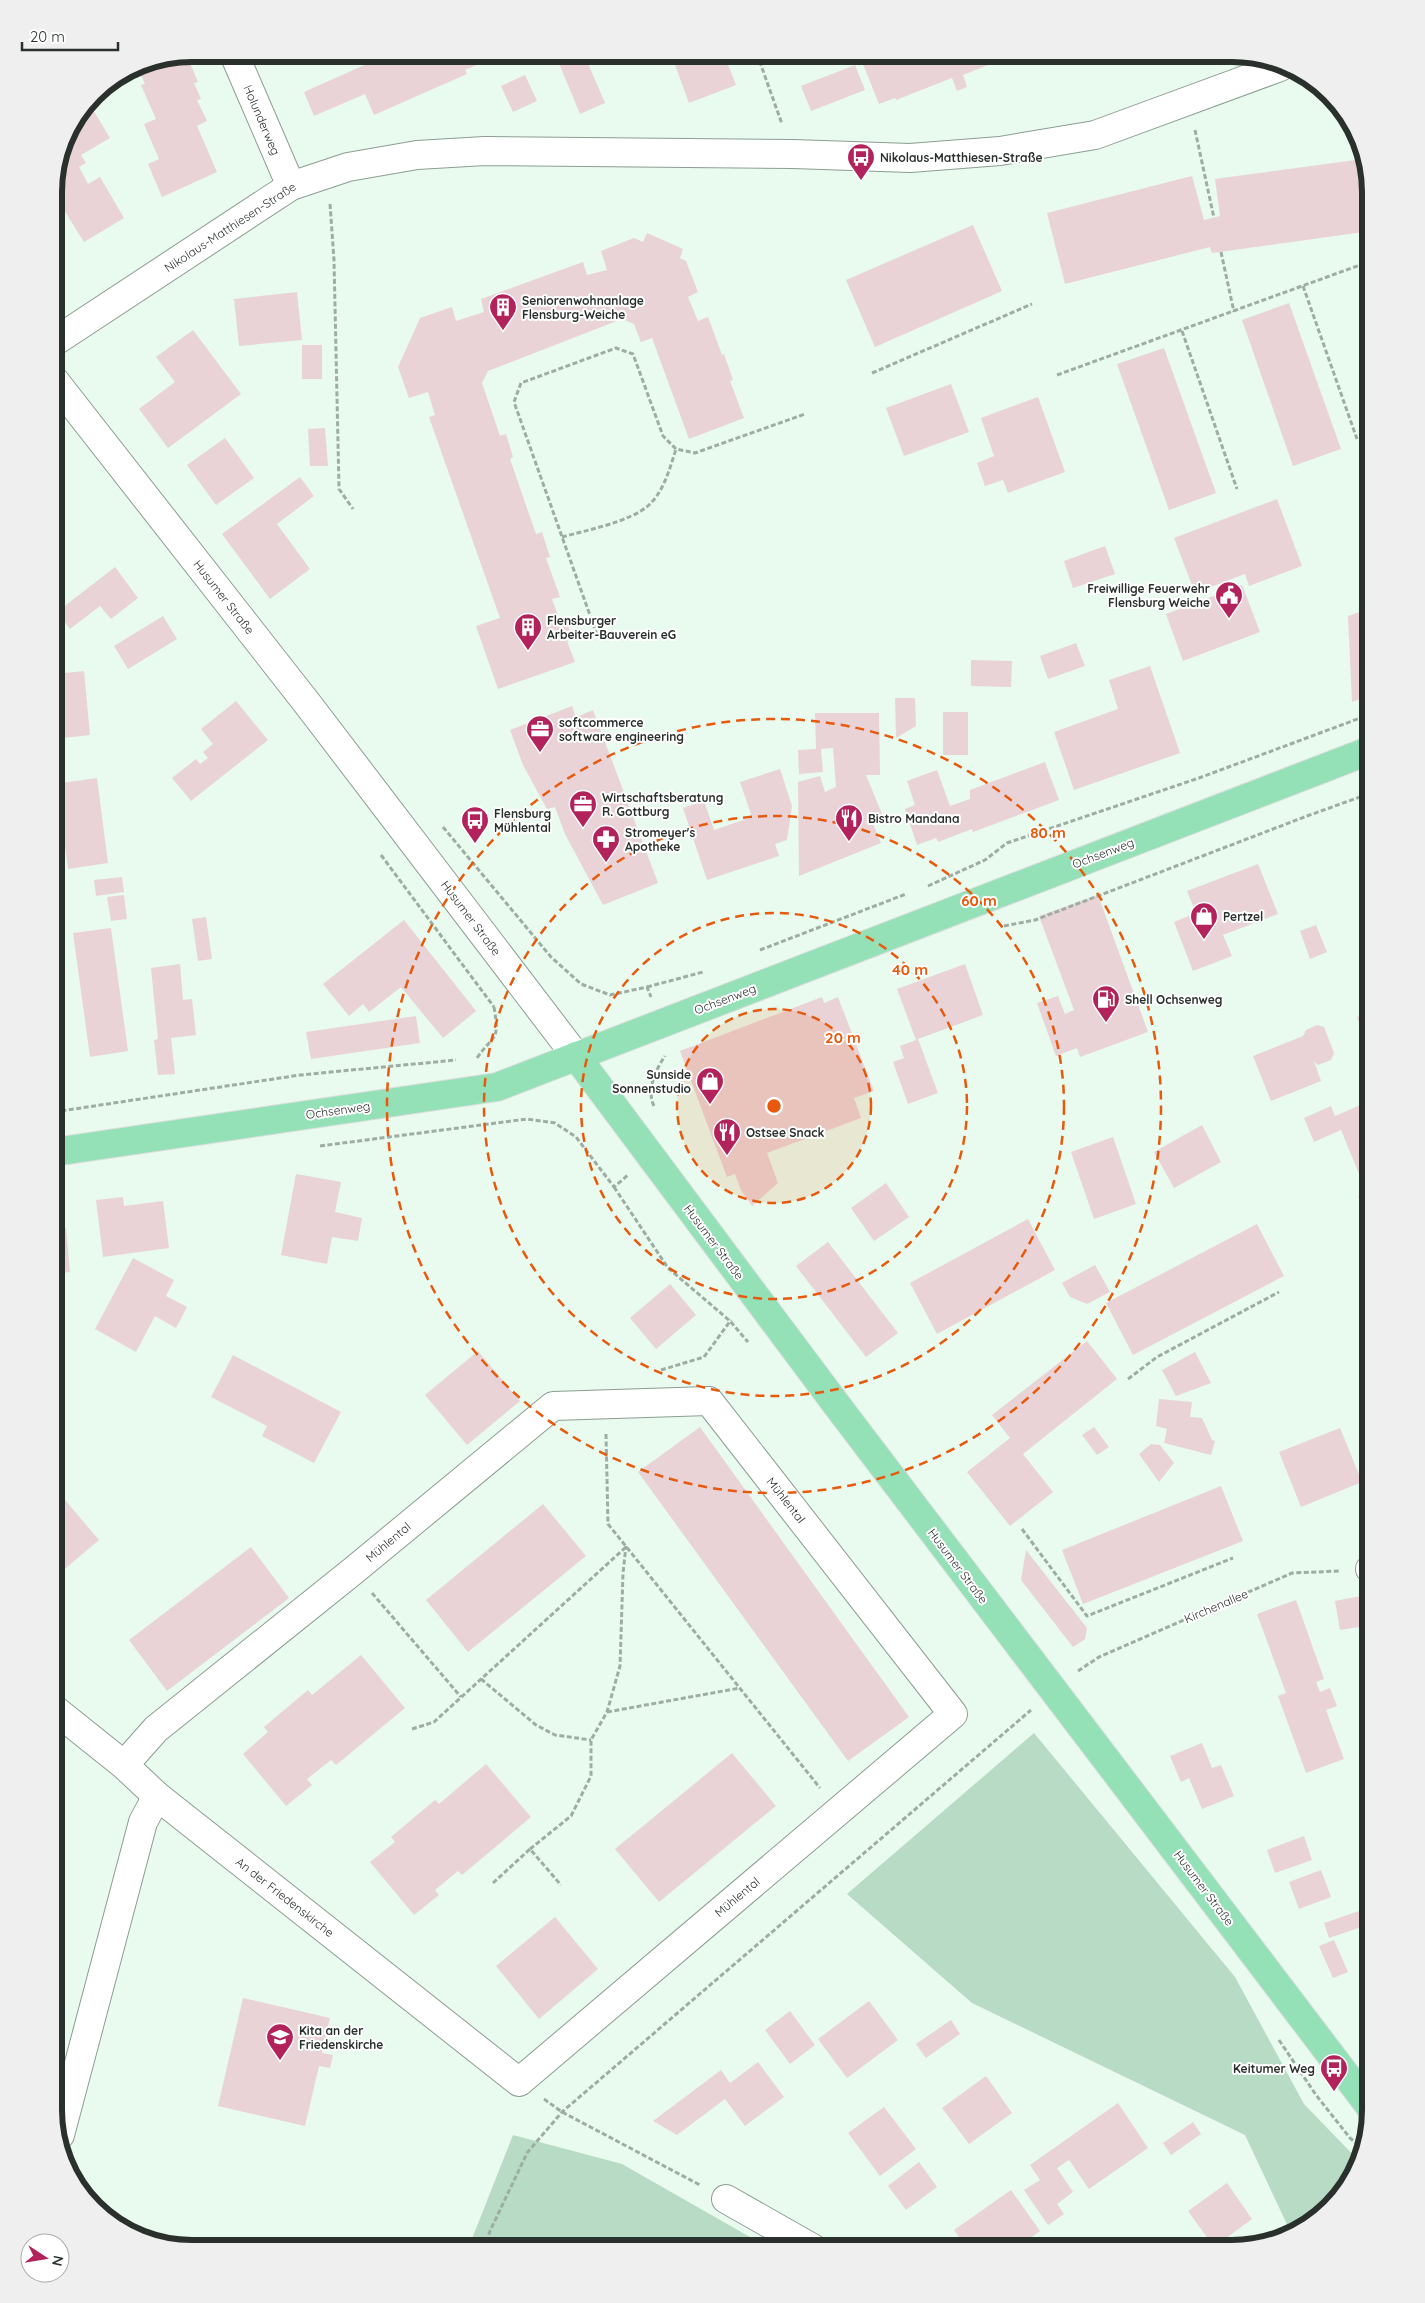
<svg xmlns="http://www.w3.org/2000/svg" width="1425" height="2303" font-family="Quicksand,sans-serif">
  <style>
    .green { fill: #b7dbc4 }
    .building { fill: #e9d3d7 }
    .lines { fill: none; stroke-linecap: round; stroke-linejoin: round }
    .minor-casing { stroke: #8c9d92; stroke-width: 30 }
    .major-casing { stroke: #dddedd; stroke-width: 30 }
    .path { stroke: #9eada3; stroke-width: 3; stroke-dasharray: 5 2.5; stroke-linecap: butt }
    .minor { stroke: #fff; stroke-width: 28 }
    .major { stroke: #94e1b8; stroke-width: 28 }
    .ring { fill: none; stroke: #e8590c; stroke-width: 2.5; stroke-dasharray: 9 6 }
    .labels { text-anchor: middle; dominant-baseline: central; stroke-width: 4; stroke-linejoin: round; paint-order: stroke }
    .street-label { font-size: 12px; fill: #2a312d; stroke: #fff }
    .poi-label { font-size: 12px; font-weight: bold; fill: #2a312d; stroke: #fff; text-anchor: start }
    .rim { fill: none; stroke: #2a312d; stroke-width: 6 }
    .centre { fill: #e8590c; stroke: #fff; stroke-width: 2.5 }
    .ring-label { font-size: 15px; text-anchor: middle; font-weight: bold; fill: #e8590c; stroke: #fff; stroke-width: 4; stroke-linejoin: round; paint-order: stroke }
  </style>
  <rect width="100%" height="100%" fill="#e8fbee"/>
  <g class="green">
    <polygon points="1034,1733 1235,1977 1304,2104 1358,2160 1353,2180 1294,2235 1292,2235 1245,2135 972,2003 847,1894"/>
    <polygon points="513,2135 622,2164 771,2249 468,2249"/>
  </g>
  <g class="building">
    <polygon points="389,54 502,54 465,70 467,74 374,115 365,94 314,116 304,92"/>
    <polygon points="576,54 584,54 605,103 580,114 558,61"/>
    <polygon points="671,54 724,54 736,85 689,103"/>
    <polygon points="859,54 1016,54 963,75 967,87 957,91 952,78 896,100 895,98 879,104"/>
    <polygon points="179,56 183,66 190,63 198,82 194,83 201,99 197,100 207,121 197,126 217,172 162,197 148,164 159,159 144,124 156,119 141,85 145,84 137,66"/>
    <polygon points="855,65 865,90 811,111 801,86"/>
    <polygon points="525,75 537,101 513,112 501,86"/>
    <polygon points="89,103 110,138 81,155 86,163 79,167 88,184 100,177 124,218 84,242 59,202 54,205 54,184 64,139"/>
    <polygon points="1363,159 1371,231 1212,253 1210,247 1065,284 1047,213 1192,176 1204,220 1220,216 1215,179"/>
    <polygon points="973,225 1002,291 875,347 846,280"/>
    <polygon points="647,233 683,249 680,258 686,261 698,292 688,297 698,321 708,317 722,355 724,354 733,380 730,381 744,418 689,439 652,338 641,342 634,324 622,319 488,371 482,383 500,436 506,434 513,457 510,459 536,534 542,532 550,557 546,558 560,597 552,599 559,618 565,617 573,639 567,641 575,662 498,689 476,626 500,618 429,417 435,415 428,392 409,398 398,367 420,318 452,307 456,321 484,312 481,299 583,262 587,275 607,270 601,251 634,238 643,242"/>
    <polygon points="1371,274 1371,296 1364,276"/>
    <polygon points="297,292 302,340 239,346 234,299"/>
    <polygon points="1289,303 1341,449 1293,466 1242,320"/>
    <polygon points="193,330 241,394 168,448 139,409 175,382 156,357"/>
    <rect x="302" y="345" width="20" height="34"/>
    <polygon points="1164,348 1216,493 1169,510 1117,364"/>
    <polygon points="951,384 969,432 904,456 886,408"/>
    <polygon points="1038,397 1065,472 1008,493 1003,480 985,486 977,463 994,456 981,418"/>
    <polygon points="325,428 328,466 310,466 308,429"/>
    <polygon points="225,438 254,478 216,505 187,465"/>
    <polygon points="300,477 314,496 277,524 310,569 270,599 222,534"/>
    <polygon points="54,481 65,496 54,505"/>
    <polygon points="1277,499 1302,566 1249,586 1245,574 1195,593 1174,538"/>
    <polygon points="1105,546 1115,574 1073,588 1064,561"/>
    <polygon points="115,567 138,598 111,619 100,606 70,629 57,612"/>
    <polygon points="1242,585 1260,632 1183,661 1166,614"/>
    <polygon points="1371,608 1371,695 1352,702 1348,616"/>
    <polygon points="163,616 177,639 128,669 114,646"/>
    <polygon points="1076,643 1085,666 1048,679 1040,656"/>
    <polygon points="971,660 1012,661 1011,687 971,686"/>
    <polygon points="1150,666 1180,753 1074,790 1054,732 1118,709 1109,680"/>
    <polygon points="84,671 90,735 54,739 54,674"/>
    <polygon points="895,698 915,698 916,726 896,738"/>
    <polygon points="236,701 268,740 191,801 172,778 196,759 200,764 208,758 203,752 213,744 201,729"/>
    <polygon points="572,706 576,717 593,710 658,883 603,905 565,834 555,807 547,809 523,765 510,730"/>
    <rect x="943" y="712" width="25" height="43"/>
    <polygon points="815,713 879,713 880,775 866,775 882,814 871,819 881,843 799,876 798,782 820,776 825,792 836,787 833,748 821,749 823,772 799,774 798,750 816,749"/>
    <polygon points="1045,762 1059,800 973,832 972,829 938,842 936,838 917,845 905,809 915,805 907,781 937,770 950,806 970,799 970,790"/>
    <polygon points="780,769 792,806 787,840 775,844 779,856 707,880 683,808 704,801 714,830 752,817 740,782"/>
    <polygon points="97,778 108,863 68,869 60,808 54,809 54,784"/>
    <polygon points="1258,864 1278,914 1223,935 1232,956 1193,971 1174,922 1196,913 1187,891"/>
    <polygon points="122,877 124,892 96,896 94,880"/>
    <polygon points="124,895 127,919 111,921 107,897"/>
    <polygon points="1098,895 1148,1032 1080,1057 1077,1048 1056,1056 1037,1003 1058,996 1065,1014 1074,1010 1039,916"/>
    <polygon points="206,917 212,959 198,961 192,919"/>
    <polygon points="404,920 476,1011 443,1038 401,987 369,1012 363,1004 349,1016 323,984"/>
    <polygon points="1316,925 1327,952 1310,959 1300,931"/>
    <polygon points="111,928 128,1051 90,1057 73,933"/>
    <polygon points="180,964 183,1000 192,999 196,1035 171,1038 175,1074 158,1075 154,1040 158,1039 151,968"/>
    <polygon points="965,964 983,1015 918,1039 938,1093 908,1104 893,1062 904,1058 900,1046 916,1040 897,989"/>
    <polygon points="822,997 824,1003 838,997 874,1091 854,1098 861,1118 767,1153 778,1183 752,1206 741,1190 735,1174 727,1177 680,1051"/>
    <polygon points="1371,1012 1371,1054 1357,1017"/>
    <polygon points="416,1016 420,1043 311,1059 306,1032"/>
    <polygon points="1317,1025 1324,1027 1334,1053 1331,1060 1318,1065 1314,1061 1321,1081 1271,1101 1253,1056 1303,1036 1306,1030"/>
    <polygon points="1370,1101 1371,1103 1371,1228 1358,1196 1367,1193 1341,1130 1314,1142 1304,1118 1331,1106 1335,1116"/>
    <polygon points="1202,1125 1221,1162 1174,1188 1154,1152"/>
    <polygon points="1113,1137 1136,1204 1094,1219 1071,1152"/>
    <polygon points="296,1174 341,1182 335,1212 362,1218 358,1241 332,1237 327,1264 281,1255"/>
    <polygon points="886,1183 909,1217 874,1241 851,1208"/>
    <polygon points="123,1197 124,1206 163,1201 169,1248 103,1257 96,1200"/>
    <polygon points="1028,1219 1055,1270 937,1334 910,1283"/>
    <polygon points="1257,1224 1284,1276 1133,1355 1106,1303"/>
    <polygon points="66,1228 70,1272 54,1274 54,1229"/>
    <polygon points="828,1242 898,1333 866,1357 796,1266"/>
    <polygon points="133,1258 174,1280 166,1296 187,1307 176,1328 155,1316 136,1352 95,1329"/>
    <polygon points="1095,1265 1110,1292 1087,1304 1070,1297 1062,1283"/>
    <polygon points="670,1284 696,1315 656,1349 630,1318"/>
    <polygon points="1087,1341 1117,1379 1023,1454 1053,1492 1010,1526 967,1472 1010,1438 992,1415"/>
    <polygon points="478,1351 520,1401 467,1445 425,1395"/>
    <polygon points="1195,1352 1211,1383 1176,1396 1162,1370"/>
    <polygon points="233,1355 341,1412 314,1463 262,1436 267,1426 211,1397"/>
    <polygon points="1159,1399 1192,1402 1190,1417 1202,1418 1212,1440 1215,1441 1211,1455 1164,1443 1167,1429 1156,1426"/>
    <polygon points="700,1427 909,1717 848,1761 638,1472"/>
    <polygon points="1094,1427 1109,1447 1097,1455 1082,1435"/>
    <polygon points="1340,1428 1362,1482 1301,1507 1279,1452"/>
    <polygon points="1151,1444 1160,1445 1174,1463 1159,1482 1139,1454"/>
    <polygon points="1371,1448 1371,1475 1362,1451"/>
    <polygon points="1221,1486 1243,1541 1083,1604 1062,1550"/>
    <polygon points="54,1487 99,1540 54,1578"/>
    <polygon points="543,1504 586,1556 468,1652 426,1600"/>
    <polygon points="251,1547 289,1598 167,1691 129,1640"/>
    <polygon points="1026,1550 1087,1628 1085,1639 1073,1647 1021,1580"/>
    <polygon points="1371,1594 1371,1625 1340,1630 1335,1601"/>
    <polygon points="1296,1600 1324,1679 1316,1682 1320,1692 1330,1688 1337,1706 1326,1710 1344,1759 1306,1773 1278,1696 1286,1693 1257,1614"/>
    <polygon points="361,1655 405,1708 336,1765 331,1760 307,1779 312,1785 286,1806 243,1754 268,1732 264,1727 308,1690 312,1695"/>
    <polygon points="1202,1743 1212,1768 1221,1765 1234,1796 1202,1809 1189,1778 1181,1782 1170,1756"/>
    <polygon points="732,1753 776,1806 659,1902 615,1849"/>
    <polygon points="486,1764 531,1817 462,1875 458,1871 435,1890 439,1895 414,1915 370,1862 395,1842 391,1837 435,1800 439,1804"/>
    <polygon points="1304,1836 1312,1860 1275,1873 1267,1850"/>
    <polygon points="1321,1870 1331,1897 1299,1909 1289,1882"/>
    <polygon points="1362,1910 1367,1925 1329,1938 1324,1923"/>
    <polygon points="555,1917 598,1969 539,2019 496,1966"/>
    <polygon points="1334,1940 1348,1972 1333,1978 1319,1946"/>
    <polygon points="1371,1967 1371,1983 1366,1970"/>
    <polygon points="243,1998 330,2018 322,2053 333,2055 330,2068 319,2066 305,2126 218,2106"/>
    <polygon points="869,2001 898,2040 847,2078 818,2039"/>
    <polygon points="790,2011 815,2045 790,2064 765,2030"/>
    <polygon points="951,2020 960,2034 926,2058 916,2044"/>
    <polygon points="758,2062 784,2097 745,2126 725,2099 677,2135 653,2121 721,2070 730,2083"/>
    <polygon points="986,2076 1012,2113 969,2144 942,2108"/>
    <polygon points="1118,2103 1148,2148 1089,2189 1069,2160 1057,2168 1073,2192 1057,2204 1064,2214 1048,2225 1024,2190 1040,2180 1030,2165"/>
    <polygon points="884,2107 916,2149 880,2176 848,2133"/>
    <polygon points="1193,2122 1201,2134 1171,2155 1163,2143"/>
    <polygon points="919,2162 937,2187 906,2210 888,2186"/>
    <polygon points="1227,2183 1252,2219 1214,2247 1188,2211"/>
    <polygon points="1011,2190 1040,2231 1015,2249 967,2249 954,2230"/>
  </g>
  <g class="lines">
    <g class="minor-casing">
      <g id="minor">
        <polyline points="234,54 291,186"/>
        <polyline points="54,342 291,186 348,167 417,155 485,151 793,154 910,158 1000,151 1095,135 1280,67"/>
        <polyline points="54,380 310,707 576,1056"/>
        <polyline points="1370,1569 1371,1568"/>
        <polyline points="54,1709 124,1765 157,1796 519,2082 953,1714 709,1401 553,1406 353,1571 156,1729 124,1765"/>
        <polyline points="60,2135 143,1822 157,1796"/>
        <polyline points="726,2199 814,2249"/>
      </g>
    </g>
    <g class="major-casing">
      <g id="major">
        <polyline points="576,1056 836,1404 1371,2108"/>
        <polyline points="54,1152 497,1087 1371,750"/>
      </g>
    </g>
    <g class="path">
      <polyline points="757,54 782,124"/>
      <polyline points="1195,130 1214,218"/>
      <polyline points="330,204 334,260 339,489 353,509"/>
      <polyline points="1221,252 1234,312"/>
      <polyline points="1303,286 1357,439"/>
      <polyline points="1182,331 1237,489"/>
      <polyline points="872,373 1032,304"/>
      <polyline points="1057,375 1371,261"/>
      <path d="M562,537C587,530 630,522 649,505C664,491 670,468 676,449"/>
      <polyline points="597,635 514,402 521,383 616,348 633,354 663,436 676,449 695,453 805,414"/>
      <polyline points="443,827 551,957 581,984 610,995 647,987 651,997"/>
      <polyline points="381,855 494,1007"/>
      <polyline points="928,886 985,860 1007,843 1199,778 1371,714"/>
      <polyline points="1004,926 1035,920 1307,816 1371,793"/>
      <polyline points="760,950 906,894"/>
      <polyline points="647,987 703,972"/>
      <path d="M477,1058C494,1033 500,1043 494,1007"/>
      <path d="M654,1106C646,1090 656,1069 665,1056"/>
      <polyline points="54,1112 300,1075 456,1060"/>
      <polyline points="320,1146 527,1119 555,1123 576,1137 614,1187 628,1175"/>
      <polyline points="614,1187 668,1268 730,1321 748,1342"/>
      <polyline points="661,1370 704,1357 731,1320"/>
      <polyline points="1128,1379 1157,1357 1279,1292"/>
      <polyline points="606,1434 608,1524 820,1788"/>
      <polyline points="1022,1529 1087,1616 1233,1558"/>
      <polyline points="372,1593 461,1697"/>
      <polyline points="1078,1671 1099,1657 1292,1573 1340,1571"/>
      <polyline points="481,1679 536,1725 555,1735 591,1740"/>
      <polyline points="607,1712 740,1688"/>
      <polyline points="412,1729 434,1722 626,1547"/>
      <polyline points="530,1849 571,1816 591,1776 591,1740 607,1712 620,1666 623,1573 626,1546"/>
      <polyline points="493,1883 530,1849 561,1885"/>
      <polyline points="1279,2040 1316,2095 1350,2138 1361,2147"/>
      <polyline points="544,2099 562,2112 700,2185"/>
      <polyline points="484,2249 490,2231 527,2153 562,2112 1031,1710"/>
    </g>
    <use href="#minor" class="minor"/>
    <use href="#major" class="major"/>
  </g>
  <circle cx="774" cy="1106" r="97" fill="#e8590c" fill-opacity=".12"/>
  <g class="ring">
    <circle cx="774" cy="1106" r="97"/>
    <circle cx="774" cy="1106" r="193"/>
    <circle cx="774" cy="1106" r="290"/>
    <circle cx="774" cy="1106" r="387"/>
  </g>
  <defs>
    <g id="bus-pin" transform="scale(1.4375)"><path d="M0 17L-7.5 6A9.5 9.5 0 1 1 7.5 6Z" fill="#b1235a" stroke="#fff"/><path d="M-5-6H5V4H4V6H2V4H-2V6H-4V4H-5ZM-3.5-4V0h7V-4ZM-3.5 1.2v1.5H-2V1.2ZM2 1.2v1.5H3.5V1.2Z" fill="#fff"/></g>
    <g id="building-pin" transform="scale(1.4375)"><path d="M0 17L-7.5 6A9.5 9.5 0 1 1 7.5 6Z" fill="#b1235a" stroke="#fff"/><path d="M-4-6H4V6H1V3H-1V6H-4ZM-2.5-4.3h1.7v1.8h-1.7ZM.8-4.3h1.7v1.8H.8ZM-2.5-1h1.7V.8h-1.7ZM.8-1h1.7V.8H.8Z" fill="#fff"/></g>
    <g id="civic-pin" transform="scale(1.4375)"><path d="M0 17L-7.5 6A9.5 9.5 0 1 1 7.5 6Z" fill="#b1235a" stroke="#fff"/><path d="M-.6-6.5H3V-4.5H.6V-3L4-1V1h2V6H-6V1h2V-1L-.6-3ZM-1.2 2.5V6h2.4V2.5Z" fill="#fff"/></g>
    <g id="office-pin" transform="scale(1.4375)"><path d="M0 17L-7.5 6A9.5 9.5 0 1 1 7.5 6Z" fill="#b1235a" stroke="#fff"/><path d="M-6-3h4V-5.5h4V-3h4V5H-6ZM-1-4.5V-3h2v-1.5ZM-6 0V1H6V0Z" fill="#fff"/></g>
    <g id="restaurant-pin" transform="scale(1.4375)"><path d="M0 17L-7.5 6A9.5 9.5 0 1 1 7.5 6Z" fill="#b1235a" stroke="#fff"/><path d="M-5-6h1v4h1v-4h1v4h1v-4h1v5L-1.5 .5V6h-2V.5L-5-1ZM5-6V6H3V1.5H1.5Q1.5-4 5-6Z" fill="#fff"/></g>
    <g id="pharmacy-pin" transform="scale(1.4375)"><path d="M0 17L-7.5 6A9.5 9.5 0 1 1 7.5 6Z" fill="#b1235a" stroke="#fff"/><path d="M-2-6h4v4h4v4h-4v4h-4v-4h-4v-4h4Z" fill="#fff"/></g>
    <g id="shop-pin" transform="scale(1.4375)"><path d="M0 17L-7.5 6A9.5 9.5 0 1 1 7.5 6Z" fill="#b1235a" stroke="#fff"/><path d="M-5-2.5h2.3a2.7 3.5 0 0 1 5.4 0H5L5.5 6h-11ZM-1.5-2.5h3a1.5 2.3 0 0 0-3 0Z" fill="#fff"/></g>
    <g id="fuel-pin" transform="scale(1.4375)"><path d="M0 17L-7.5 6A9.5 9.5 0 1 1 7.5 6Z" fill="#b1235a" stroke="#fff"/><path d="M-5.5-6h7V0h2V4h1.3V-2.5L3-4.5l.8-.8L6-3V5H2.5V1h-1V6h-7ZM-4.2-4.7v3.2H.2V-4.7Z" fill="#fff"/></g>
    <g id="school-pin" transform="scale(1.4375)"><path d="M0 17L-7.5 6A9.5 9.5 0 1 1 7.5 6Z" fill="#b1235a" stroke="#fff"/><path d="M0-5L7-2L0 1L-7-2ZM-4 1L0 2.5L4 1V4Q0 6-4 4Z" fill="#fff"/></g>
  </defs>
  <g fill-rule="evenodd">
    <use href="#bus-pin" x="861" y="157"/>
    <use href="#building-pin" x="503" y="307"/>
    <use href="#civic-pin" x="1229" y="595"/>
    <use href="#building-pin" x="528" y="627"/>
    <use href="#office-pin" x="540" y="729"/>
    <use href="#office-pin" x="583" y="804"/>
    <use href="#restaurant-pin" x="849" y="818"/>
    <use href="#bus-pin" x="475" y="820"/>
    <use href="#pharmacy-pin" x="606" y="839"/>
    <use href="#shop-pin" x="1204" y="916"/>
    <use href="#fuel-pin" x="1106" y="999"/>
    <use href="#shop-pin" x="710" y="1081"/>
    <use href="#restaurant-pin" x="727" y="1132"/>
    <use href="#school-pin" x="280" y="2037"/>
    <use href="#bus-pin" x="1334" y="2068"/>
  </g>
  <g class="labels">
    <g class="street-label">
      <text transform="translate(262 120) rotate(67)">Holunderweg</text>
      <text transform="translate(230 227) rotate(-33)">Nikolaus-Matthiesen-Straße</text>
      <text transform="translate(224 597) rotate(52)">Husumer Straße</text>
      <text transform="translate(1103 853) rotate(-21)">Ochsenweg</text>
      <text transform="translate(471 918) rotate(53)">Husumer Straße</text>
      <text transform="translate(725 999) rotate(-21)">Ochsenweg</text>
      <text transform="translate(338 1110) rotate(-8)">Ochsenweg</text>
      <text transform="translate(714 1242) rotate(53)">Husumer Straße</text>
      <text transform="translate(786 1500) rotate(52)">Mühlental</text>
      <text transform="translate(388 1542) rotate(-40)">Mühlental</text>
      <text transform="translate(958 1566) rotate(53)">Husumer Straße</text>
      <text transform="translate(1216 1606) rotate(-23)">Kirchenallee</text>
      <text transform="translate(1204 1888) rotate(53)">Husumer Straße</text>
      <text transform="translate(285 1897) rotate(38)">An der Friedenskirche</text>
      <text transform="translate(737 1897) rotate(-40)">Mühlental</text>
    </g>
    <g class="poi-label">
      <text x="880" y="157">Nikolaus-Matthiesen-Straße</text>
      <text x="522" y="300">Seniorenwohnanlage<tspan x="522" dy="14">Flensburg-Weiche</tspan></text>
      <text x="1210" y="588" text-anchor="end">Freiwillige Feuerwehr<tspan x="1210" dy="14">Flensburg Weiche</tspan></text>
      <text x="547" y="620">Flensburger<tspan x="547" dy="14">Arbeiter-Bauverein eG</tspan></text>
      <text x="559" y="722">softcommerce<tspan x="559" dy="14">software engineering</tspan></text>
      <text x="602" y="797">Wirtschaftsberatung<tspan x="602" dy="14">R. Gottburg</tspan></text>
      <text x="494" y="813">Flensburg<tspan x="494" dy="14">Mühlental</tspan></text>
      <text x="868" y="818">Bistro Mandana</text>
      <text x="625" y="832">Stromeyer's<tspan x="625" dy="14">Apotheke</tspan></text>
      <text x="1223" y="916">Pertzel</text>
      <text x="1125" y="999">Shell Ochsenweg</text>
      <text x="691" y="1074" text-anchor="end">Sunside<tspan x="691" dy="14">Sonnenstudio</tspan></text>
      <text x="746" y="1132">Ostsee Snack</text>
      <text x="299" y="2030">Kita an der<tspan x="299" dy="14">Friedenskirche</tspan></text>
      <text x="1315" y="2068" text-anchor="end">Keitumer Weg</text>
    </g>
  </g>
  <path d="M0 0H1425V2303H0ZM192 62H1232A130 130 0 0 1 1362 192V2110A130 130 0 0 1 1232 2240H192A130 130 0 0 1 62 2110V192A130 130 0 0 1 192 62Z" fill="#eeefee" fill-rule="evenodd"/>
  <path class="rim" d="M192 62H1232A130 130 0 0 1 1362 192V2110A130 130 0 0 1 1232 2240H192A130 130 0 0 1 62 2110V192A130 130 0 0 1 192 62Z"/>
  <circle cx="774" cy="1106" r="8" class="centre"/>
  <g class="ring-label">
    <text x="1048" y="838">80 m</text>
    <text x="979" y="906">60 m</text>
    <text x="910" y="975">40 m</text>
    <text x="843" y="1043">20 m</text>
  </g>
  <g transform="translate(45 2258) rotate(102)"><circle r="24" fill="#ffffff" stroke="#aaadab"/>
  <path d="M0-4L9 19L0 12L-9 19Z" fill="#b1235a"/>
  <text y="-8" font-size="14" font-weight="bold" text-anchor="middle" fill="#2a312d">N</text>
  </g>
  <path d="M22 42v8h96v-8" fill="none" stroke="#2a312d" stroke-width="2.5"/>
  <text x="30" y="42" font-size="15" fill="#2a312d" stroke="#ffffff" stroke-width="4" paint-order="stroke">20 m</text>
</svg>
